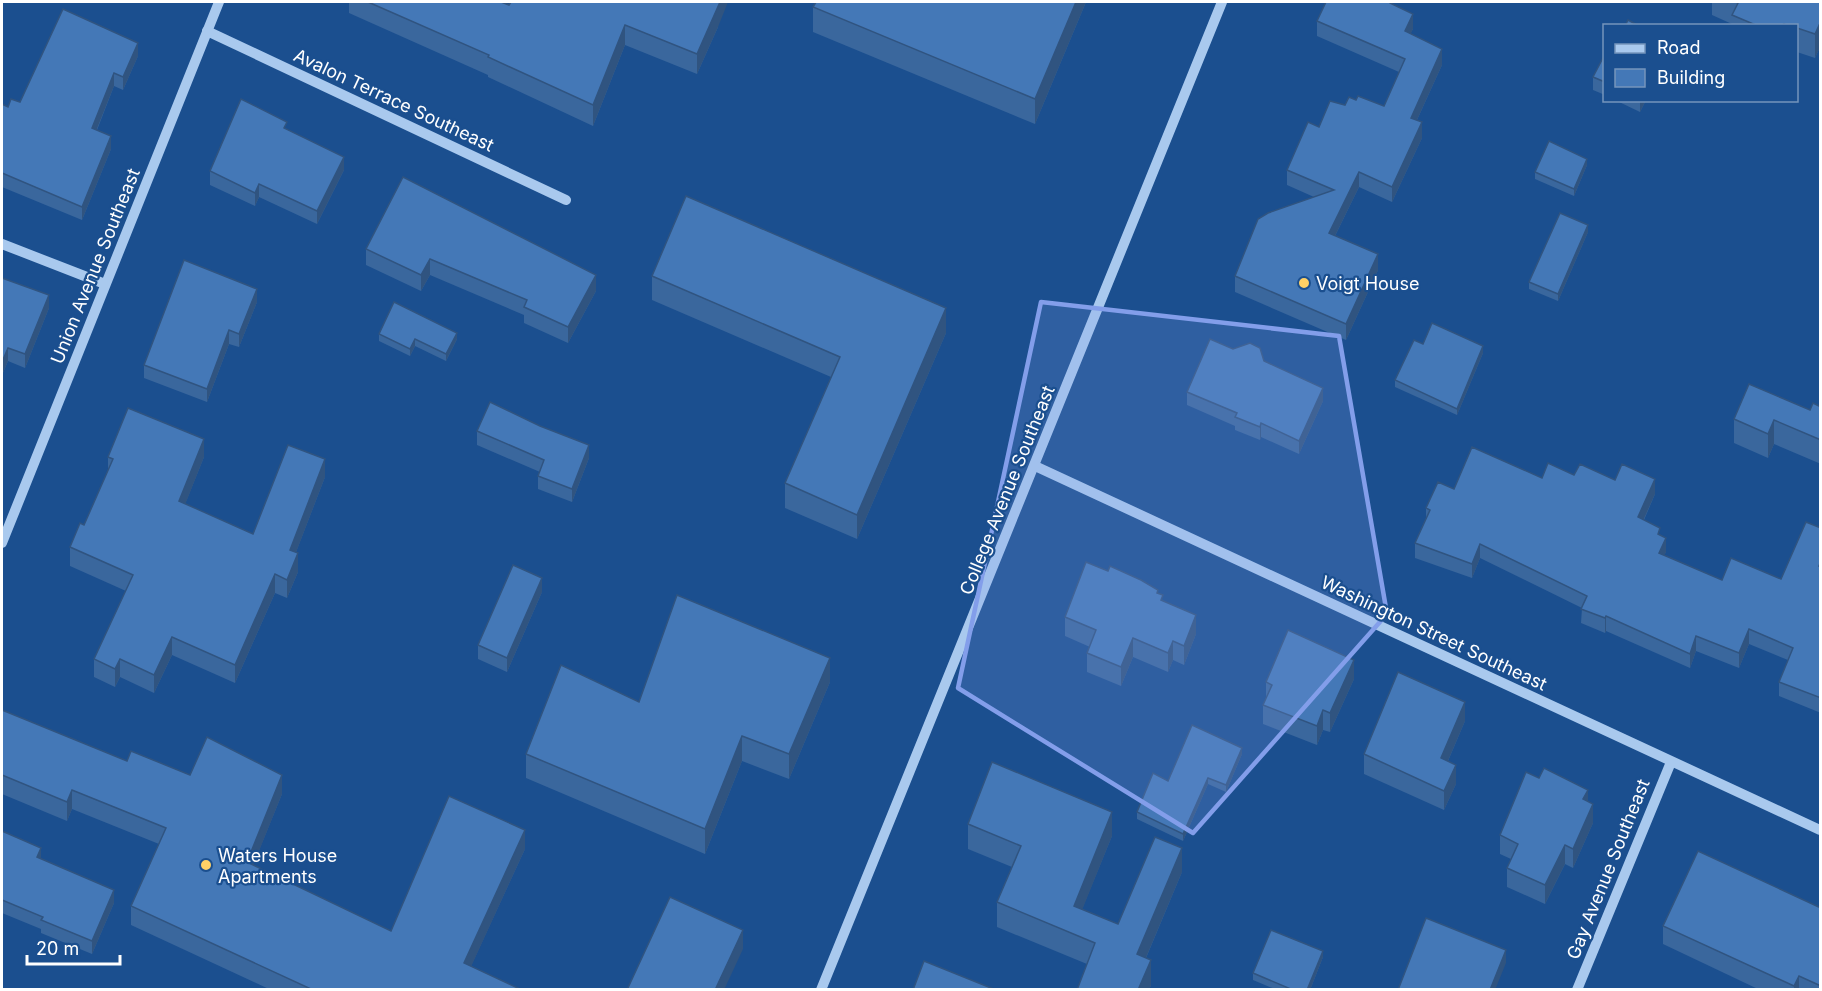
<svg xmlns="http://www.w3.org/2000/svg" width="1822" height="991" font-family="Inter,sans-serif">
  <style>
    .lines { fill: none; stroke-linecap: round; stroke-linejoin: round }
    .minor { stroke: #a9c9ee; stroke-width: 10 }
    .wall { fill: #3a679d }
    .shaded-wall { fill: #305480 }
    .building { fill: #4478b7; stroke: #305480; stroke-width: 1.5 }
    .marked { fill: #839eea; fill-opacity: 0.2; stroke: #839eea; stroke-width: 4.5; stroke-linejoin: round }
    .poi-dot { fill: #ffd166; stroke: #1b4f8f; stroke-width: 2 }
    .labels { text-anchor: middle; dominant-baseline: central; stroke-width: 4.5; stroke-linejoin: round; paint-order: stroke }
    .street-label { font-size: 18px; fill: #fff; stroke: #1b4f8f }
    .poi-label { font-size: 18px; fill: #fff; stroke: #1b4f8f; text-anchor: start }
  </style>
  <rect width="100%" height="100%" fill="#1b4f8f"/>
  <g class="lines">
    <g class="minor">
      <polyline points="207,31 566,200"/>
      <polyline points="2,244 105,284"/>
      <polyline points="1035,466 1820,830"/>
      <polyline points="2,543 219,2"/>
      <polyline points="821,990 1222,2"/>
      <polyline points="1577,990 1671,762"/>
    </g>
  </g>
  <g class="wall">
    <polygon points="349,2 501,2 509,5 718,27 697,74 625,45 593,126 488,77 488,75 349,13"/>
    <polygon points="816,2 1086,2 1035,124 813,32 813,7"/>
    <polygon points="1391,2 1391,4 1413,29 1410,34 1442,65 1417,120 1422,138 1392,202 1359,187 1335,236 1378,270 1346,340 1235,292 1235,276 1314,197 1287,185 1287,170 1319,127 1345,105 1356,100 1384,106 1399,72 1317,36 1317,21"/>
    <polygon points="1712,2 1821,2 1821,45 1815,58 1797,52 1797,26 1732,26 1732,24 1712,15"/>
    <polygon points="1605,54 1605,95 1593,90 1593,77"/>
    <polygon points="138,56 123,90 114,86 97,130 111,149 82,220 2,187 2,104 8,107"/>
    <polygon points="1615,100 1646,100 1640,112"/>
    <polygon points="287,129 344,170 317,224 259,197 255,206 210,185 210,171"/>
    <polygon points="1587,165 1574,196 1535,179 1535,172"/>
    <polygon points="403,177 596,291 568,343 524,323 524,315 430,275 421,291 366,265 366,249"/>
    <polygon points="1588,232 1558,301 1529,289 1529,282"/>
    <polygon points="652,276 946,333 857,539 785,508 785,483 831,377 652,300"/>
    <polygon points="2,278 49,308 25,368 8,361 2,375"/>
    <polygon points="257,302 239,347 229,344 207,402 144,378 144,365"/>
    <polygon points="379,334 457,339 446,361 415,346 410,356 379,341"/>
    <polygon points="1423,344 1483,353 1457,415 1395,387 1395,380"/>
    <polygon points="1264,361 1323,401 1299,454 1261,437 1260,440 1235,430 1235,426 1187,405 1187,392"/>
    <polygon points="1821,407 1821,464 1774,444 1768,458 1734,443 1734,419 1810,410"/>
    <polygon points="540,426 589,458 572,502 538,489 538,476 540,472 477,445 477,431"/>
    <polygon points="108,457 204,457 185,504 253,534 325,477 296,552 298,572 287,598 275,593 235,683 172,655 154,693 120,677 115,687 94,677 94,659 126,591 70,566 70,547 84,525 108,470"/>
    <polygon points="1574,475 1615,480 1655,494 1644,520 1660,535 1666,552 1664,555 1722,580 1781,579 1821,528 1821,713 1779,696 1779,682 1788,660 1749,644 1739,668 1696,651 1690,668 1606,631 1605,633 1581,623 1582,608 1480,558 1472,578 1415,558 1415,543 1426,518 1426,508 1454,489 1542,478"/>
    <polygon points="542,592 507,672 478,659 478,645"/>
    <polygon points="1158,593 1163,601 1196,634 1184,665 1173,660 1168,672 1133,657 1121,686 1087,672 1087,653 1090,647 1065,636 1065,617"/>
    <polygon points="1354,679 1330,732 1323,730 1317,745 1263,724 1263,705 1266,698 1266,682"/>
    <polygon points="830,682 789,779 742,761 705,854 526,778 526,754 639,702"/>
    <polygon points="2,710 127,761 282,794 253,865 391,931 525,849 471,966 522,990 271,990 131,925 131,906 159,844 72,809 67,821 2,794"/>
    <polygon points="1465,721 1448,761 1456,784 1444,810 1364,774 1364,754"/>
    <polygon points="1242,754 1226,792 1208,784 1183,841 1137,819 1137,812 1168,781"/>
    <polygon points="1588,801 1593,823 1573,868 1565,864 1545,904 1507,887 1507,868 1511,859 1500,854 1500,835"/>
    <polygon points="968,824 1112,836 1082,909 1118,924 1182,872 1146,958 1151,985 1149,990 1077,990 1087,964 997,927 997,902 1012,867 968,849"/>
    <polygon points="2,831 41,859 114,903 92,954 41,933 41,929 2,913"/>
    <polygon points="1821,908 1821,990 1760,990 1663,944 1663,926"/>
    <polygon points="1323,957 1310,990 1277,990 1253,980 1253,973"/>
  </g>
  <g class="shaded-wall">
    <polygon points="720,2 728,2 718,27 697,74 697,54"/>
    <polygon points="1076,2 1086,2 1035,124 1035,99"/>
    <polygon points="1413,14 1413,29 1405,46 1405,31"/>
    <polygon points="1821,21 1821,45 1815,58 1815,34"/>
    <polygon points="625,25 625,45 593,126 593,105"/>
    <polygon points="138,43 138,56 123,90 123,77"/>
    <polygon points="1442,49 1442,65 1411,133 1411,118"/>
    <polygon points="114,73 114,86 92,141 92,128"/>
    <polygon points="1640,100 1646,100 1640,112"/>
    <polygon points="1422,122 1422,138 1392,202 1392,187"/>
    <polygon points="111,136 111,149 82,220 82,207"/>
    <polygon points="344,157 344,170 317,224 317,211"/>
    <polygon points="1587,159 1587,165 1574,196 1574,189"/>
    <polygon points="1359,172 1359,187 1329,248 1329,233"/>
    <polygon points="259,184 259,197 255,206 255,193"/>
    <polygon points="1588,225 1588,232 1558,301 1558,294"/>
    <polygon points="1378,254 1378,270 1346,340 1346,324"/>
    <polygon points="430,259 430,275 421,291 421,275"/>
    <polygon points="596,275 596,291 568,343 568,327"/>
    <polygon points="257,289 257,302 239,347 239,334"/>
    <polygon points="49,295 49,308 25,368 25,354"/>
    <polygon points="946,308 946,333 857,539 857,515"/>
    <polygon points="229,330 229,344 207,402 207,389"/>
    <polygon points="457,333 457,339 446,361 446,354"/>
    <polygon points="415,339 415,346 410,356 410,349"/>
    <polygon points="1483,346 1483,353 1457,415 1457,409"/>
    <polygon points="8,348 8,361 2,375 2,362"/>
    <polygon points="1323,388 1323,401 1299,454 1299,441"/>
    <polygon points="1774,420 1774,444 1768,458 1768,434"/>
    <polygon points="1261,423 1261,437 1260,440 1260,427"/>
    <polygon points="204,439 204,457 179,520 179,501"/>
    <polygon points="589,445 589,458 572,502 572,489"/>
    <polygon points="325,459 325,477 290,568 290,550"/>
    <polygon points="1655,479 1655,494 1638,532 1638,517"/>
    <polygon points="1666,538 1666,552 1659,567 1659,553"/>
    <polygon points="1480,544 1480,558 1472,578 1472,564"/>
    <polygon points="298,553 298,572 287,598 287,580"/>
    <polygon points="275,574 275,593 235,683 235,665"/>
    <polygon points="542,578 542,592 507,672 507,658"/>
    <polygon points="1196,615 1196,634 1184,665 1184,646"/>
    <polygon points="1606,616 1606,631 1605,633 1605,618"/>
    <polygon points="1749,629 1749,644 1739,668 1739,653"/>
    <polygon points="1696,636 1696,651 1690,668 1690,654"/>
    <polygon points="172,637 172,655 154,693 154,675"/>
    <polygon points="1133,638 1133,657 1121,686 1121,667"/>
    <polygon points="1173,641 1173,660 1168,672 1168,653"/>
    <polygon points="830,658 830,682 789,779 789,754"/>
    <polygon points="120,659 120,677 115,687 115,669"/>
    <polygon points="1354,660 1354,679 1330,732 1330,713"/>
    <polygon points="1465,702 1465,721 1441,777 1441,758"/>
    <polygon points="1323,710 1323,730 1317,745 1317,726"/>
    <polygon points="742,736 742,761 705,854 705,829"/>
    <polygon points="1242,748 1242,754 1226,792 1226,785"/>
    <polygon points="1456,765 1456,784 1444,810 1444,791"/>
    <polygon points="282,775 282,794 247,881 247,862"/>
    <polygon points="1208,778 1208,784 1183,841 1183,834"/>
    <polygon points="72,790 72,809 67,821 67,802"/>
    <polygon points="1588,790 1588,809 1583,799"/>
    <polygon points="1593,804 1593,823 1573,868 1573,849"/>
    <polygon points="1112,812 1112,836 1074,930 1074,906"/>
    <polygon points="525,830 525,849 464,982 464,963"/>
    <polygon points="1565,845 1565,864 1545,904 1545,885"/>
    <polygon points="41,848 41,861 37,857"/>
    <polygon points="1182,848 1182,872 1137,979 1137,954"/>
    <polygon points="114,890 114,903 92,954 92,941"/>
    <polygon points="743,930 743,949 724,990 715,990"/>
    <polygon points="1506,950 1506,963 1495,990 1490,990"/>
    <polygon points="1323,951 1323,957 1310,990 1307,990"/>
    <polygon points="1151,960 1151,985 1149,990 1138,990"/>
    <polygon points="1799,976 1799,990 1794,990 1794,986"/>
  </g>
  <g class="building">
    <polygon points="368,2 501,2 509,5 511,2 720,2 697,54 625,25 593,105 488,57 489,55"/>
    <polygon points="816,2 1076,2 1035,99 813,7"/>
    <polygon points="1326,2 1390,2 1390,3 1413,14 1405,31 1442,49 1411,118 1422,122 1392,187 1359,172 1329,233 1378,254 1346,324 1235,276 1258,219 1268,213 1334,190 1287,170 1308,122 1319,127 1330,101 1345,105 1349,97 1356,100 1358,96 1384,106 1405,59 1317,21"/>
    <polygon points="1736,2 1821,2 1821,21 1815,34 1797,28 1797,26 1789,26 1784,24 1780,26 1758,26 1732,15 1738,3"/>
    <polygon points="63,9 138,43 123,77 114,73 92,128 111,136 82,207 2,173 2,104 8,107 11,99 20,102"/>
    <polygon points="1628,20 1639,26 1625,26"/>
    <polygon points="1605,54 1605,82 1593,77"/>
    <polygon points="241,99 287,122 284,128 344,157 317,211 259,184 255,193 210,171"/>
    <polygon points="1549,141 1587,159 1574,189 1535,172"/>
    <polygon points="403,177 596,275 568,327 524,307 527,300 430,259 421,275 366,249"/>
    <polygon points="686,196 946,308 857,515 785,483 840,357 652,276"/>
    <polygon points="1560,213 1588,225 1558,294 1529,282"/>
    <polygon points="184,260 257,289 239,334 229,330 207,389 144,365"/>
    <polygon points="2,278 49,295 25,354 8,348 2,362"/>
    <polygon points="394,302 457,333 446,354 415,339 410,349 379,334"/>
    <polygon points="1432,323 1483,346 1457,409 1395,380 1414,340 1423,344"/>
    <polygon points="1210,339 1233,349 1250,343 1260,348 1264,361 1323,388 1299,441 1261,423 1260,427 1235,417 1237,413 1187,392"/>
    <polygon points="1749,384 1810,410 1813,403 1821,407 1821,440 1774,420 1768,434 1734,419"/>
    <polygon points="490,402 540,426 589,445 572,489 538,476 544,460 477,431"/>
    <polygon points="128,408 204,439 179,501 253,534 288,445 325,459 290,550 298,553 287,580 275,574 235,665 172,637 154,675 120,659 115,669 94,659 133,575 70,547 80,523 84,525 113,459 108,457"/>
    <polygon points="1472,447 1542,478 1548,463 1574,475 1580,464 1615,480 1622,464 1655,479 1638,517 1660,528 1658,534 1666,538 1659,553 1722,580 1731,558 1781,579 1806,522 1821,528 1821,561 1819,566 1821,566 1821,698 1779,682 1793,648 1749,629 1739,653 1696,636 1690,654 1606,616 1605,618 1581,609 1587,596 1480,544 1472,564 1415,543 1430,510 1426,508 1438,482 1454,489"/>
    <polygon points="1086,562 1108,571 1110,566 1141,580 1158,590 1157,593 1163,595 1161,600 1196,615 1184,646 1173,641 1168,653 1133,638 1121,667 1087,653 1096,630 1065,617"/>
    <polygon points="513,565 542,578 507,658 478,645"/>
    <polygon points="677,595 830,658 789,754 742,736 705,829 526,754 561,665 639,702"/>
    <polygon points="1288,630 1354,660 1330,713 1323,710 1317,726 1263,705 1272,685 1266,682"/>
    <polygon points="1398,672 1465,702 1441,758 1456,765 1444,791 1364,754"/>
    <polygon points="2,710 127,761 131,751 190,775 207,737 282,775 247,862 391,931 449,796 525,830 464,963 522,990 313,990 131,906 166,828 72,790 67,802 2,775"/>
    <polygon points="1192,725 1242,748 1226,785 1208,778 1183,834 1137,812 1153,773 1168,781"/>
    <polygon points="992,762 1112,812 1074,906 1118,924 1155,837 1182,848 1137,954 1151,960 1138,990 1077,990 1095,943 997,902 1021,846 968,824"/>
    <polygon points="1544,768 1588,790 1583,799 1593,804 1573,849 1565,845 1545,885 1507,868 1518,844 1500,835 1526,772 1539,778"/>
    <polygon points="2,831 41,848 37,857 114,890 92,941 41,920 43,917 2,900"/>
    <polygon points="1698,851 1821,908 1821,986 1799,976 1794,986 1663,926"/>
    <polygon points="670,897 743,930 715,990 627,990"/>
    <polygon points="1426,918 1506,950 1490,990 1398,990"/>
    <polygon points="1271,930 1323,951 1307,990 1293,990 1253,973"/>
    <polygon points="924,961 996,990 913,990"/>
  </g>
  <path class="marked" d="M1041,302L1339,336L1387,614L1193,833L958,688Z"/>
  <g class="poi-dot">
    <circle cx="1304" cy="283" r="6"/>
    <circle cx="206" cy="865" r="6"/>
  </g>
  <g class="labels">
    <g class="street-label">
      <text transform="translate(394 100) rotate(25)">Avalon Terrace Southeast</text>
      <text transform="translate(95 266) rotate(-68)">Union Avenue Southeast</text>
      <text transform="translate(1007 490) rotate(-68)">College Avenue Southeast</text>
      <text transform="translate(1434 633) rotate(25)">Washington Street Southeast</text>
      <text transform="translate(1608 869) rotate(-68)">Gay Avenue Southeast</text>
    </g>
    <g class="poi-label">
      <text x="1316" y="283">Voigt House</text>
      <text x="218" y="855">Waters House<tspan x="218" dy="21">Apartments</tspan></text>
    </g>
  </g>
  <rect width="1822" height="991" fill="none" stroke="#ffffff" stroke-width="6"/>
  <rect x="1603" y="24" width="195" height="78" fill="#1b4f8f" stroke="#7695bc" stroke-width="1.5"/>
  <rect x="1615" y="44" width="30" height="9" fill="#a9c9ee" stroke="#7695bc" stroke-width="1.5"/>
  <text x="1657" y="54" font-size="18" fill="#ffffff">Road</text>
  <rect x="1615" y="69" width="30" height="18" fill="#4478b7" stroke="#7695bc" stroke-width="1.5"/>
  <text x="1657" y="84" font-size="18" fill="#ffffff">Building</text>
  <path d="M27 955v9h93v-9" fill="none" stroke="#ffffff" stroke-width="3"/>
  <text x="36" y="955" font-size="18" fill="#ffffff" stroke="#1b4f8f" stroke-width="4.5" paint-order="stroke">20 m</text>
</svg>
